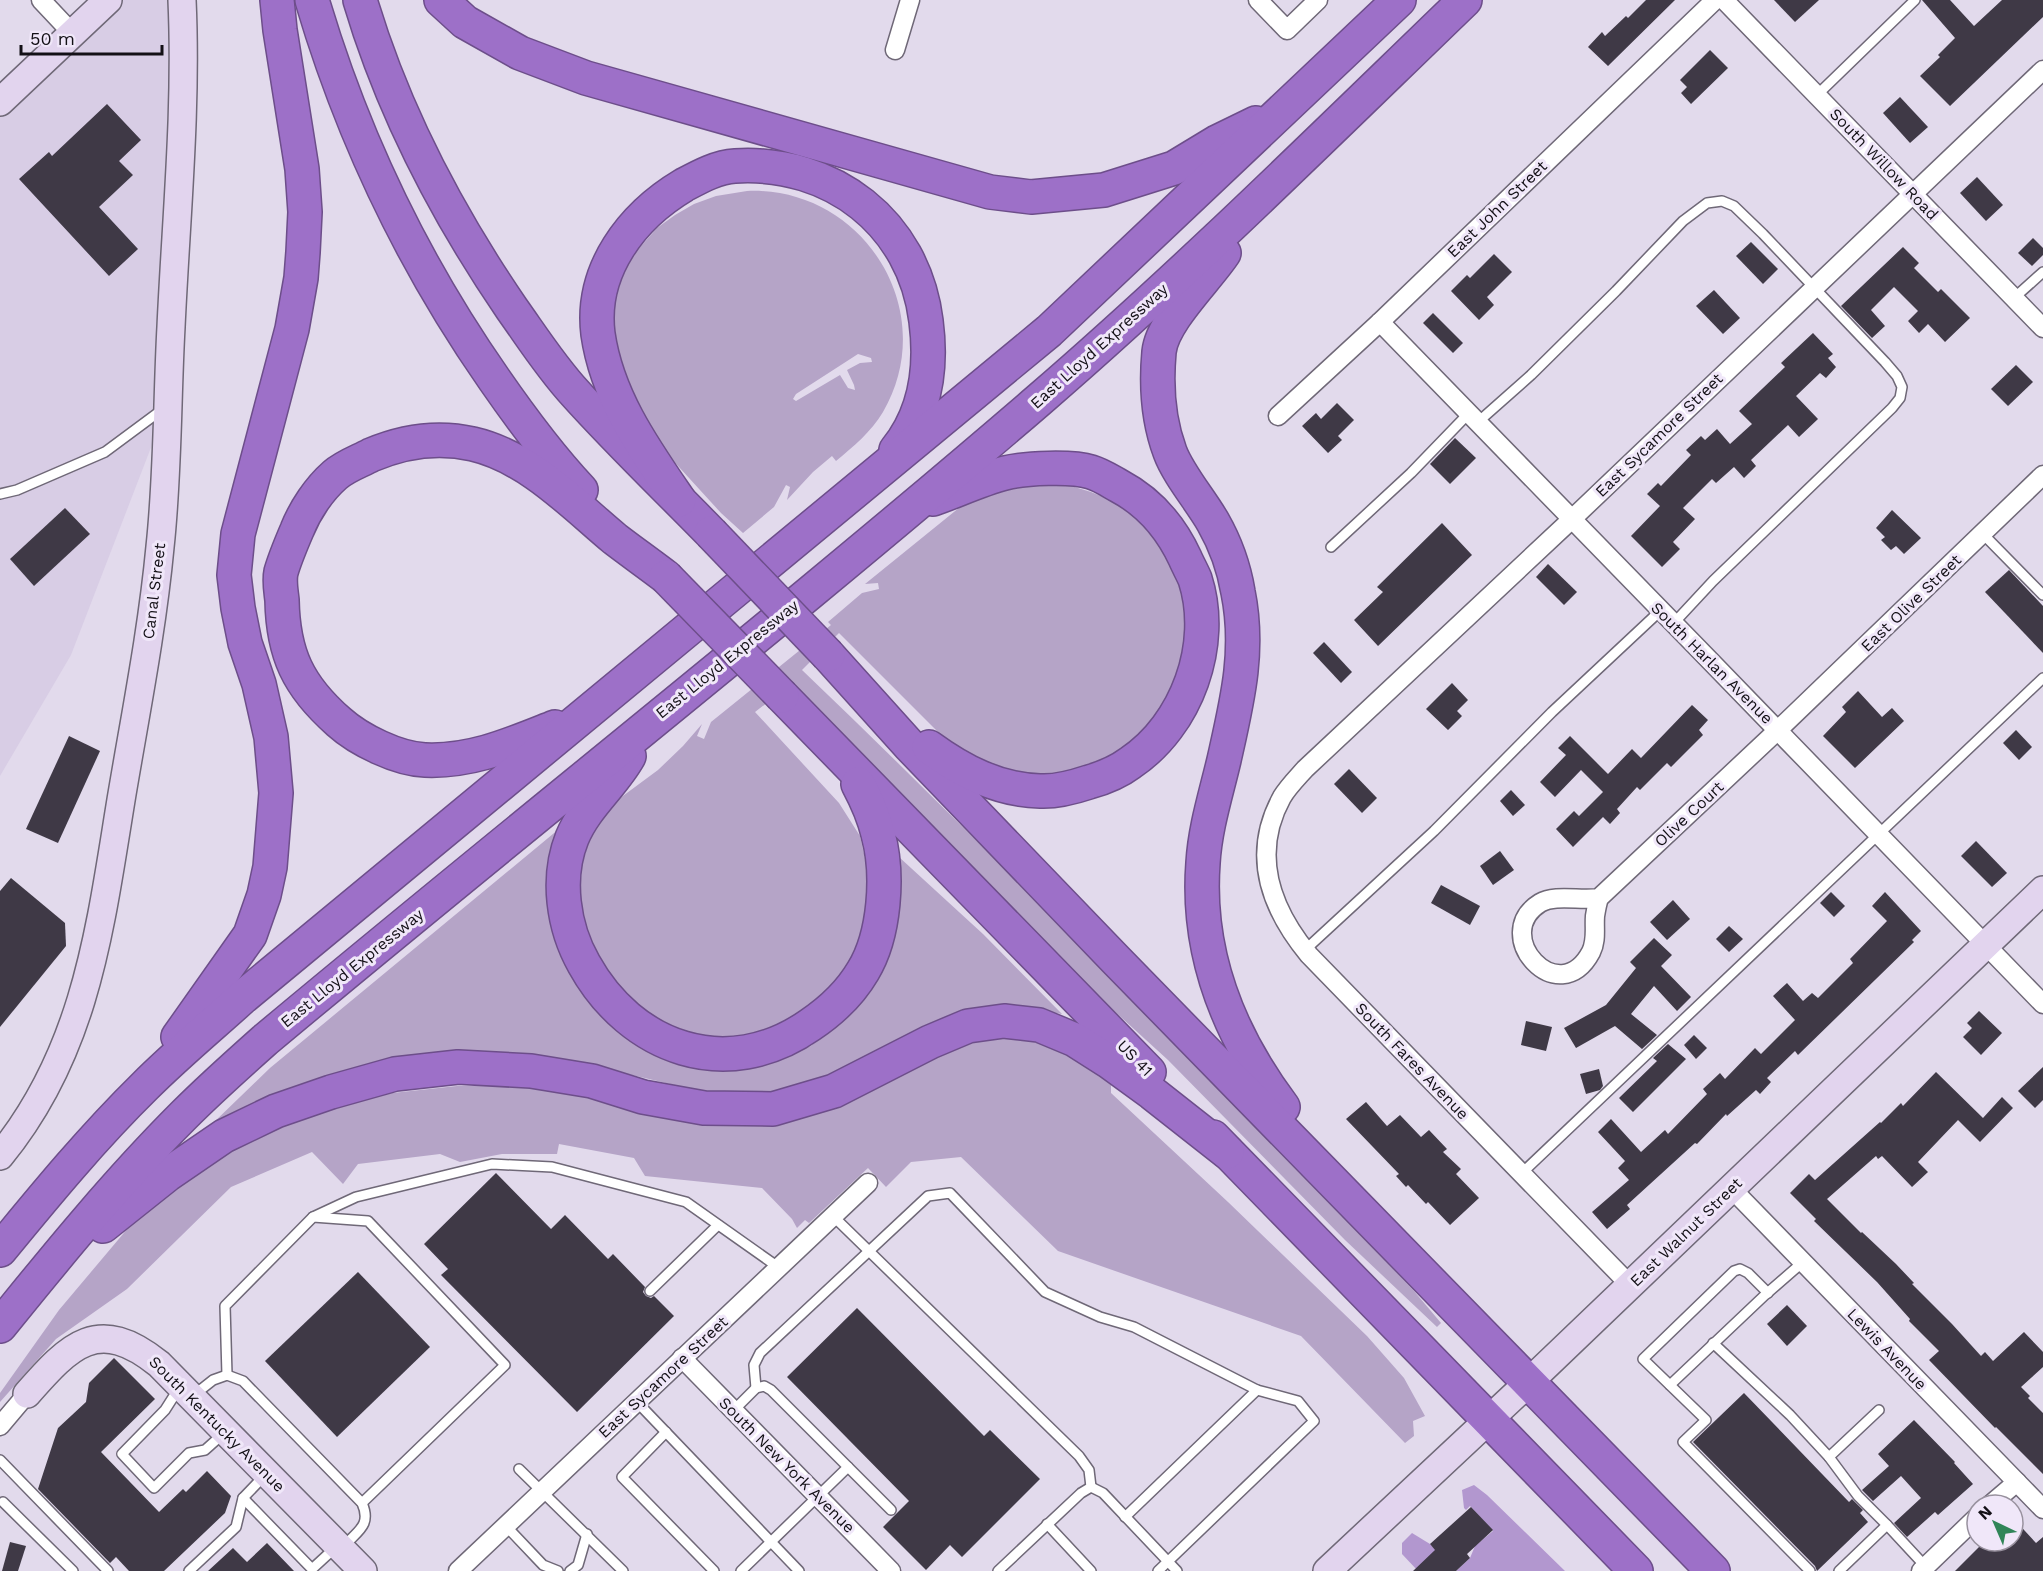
<svg xmlns="http://www.w3.org/2000/svg" width="2043" height="1571" font-family="'Work Sans',sans-serif">
  <style>
    .built { fill: #d8cde5 }
    .green { fill: #b5a4c7; fill-rule: evenodd }
    .forest { fill: #b297cf }
    .building { fill: #3f3946 }
    .lines { fill: none; stroke-linecap: round; stroke-linejoin: round }
    .lane-casing { stroke: #6f6877; stroke-width: 12 }
    .street-casing { stroke: #6f6877; stroke-width: 21 }
    .secondary-casing { stroke: #6f6877; stroke-width: 30 }
    .highway-casing { stroke: #6d4e8a; stroke-width: 36 }
    .lane { stroke: #fff; stroke-width: 9 }
    .street { stroke: #fff; stroke-width: 18 }
    .secondary { stroke: #e2d4ee; stroke-width: 27 }
    .highway { stroke: #9d70c8; stroke-width: 33 }
    .highway-bridge-casing { stroke: #6d4e8a; stroke-width: 36; stroke-linecap: butt }
    .highway-bridge { stroke: #9d70c8; stroke-width: 33 }
    .labels { text-anchor: middle; dominant-baseline: central; stroke-width: 6; stroke-linejoin: round; paint-order: stroke }
    .street-label { font-size: 16px; fill: #131016; stroke: #f0e7f9 }
  </style>
  <rect width="100%" height="100%" fill="#e2daec"/>
  <polygon class="built" points="107,0 171,0 167,406 71,655 0,776 0,101"/>
  <g class="green">
    <path d="M747,191C862,186 942,310 883,412C871,432 854,446 836,461L832,456L813,472L787,500L790,487L786,485L774,507L743,533L721,513L668,455L650,438L617,389L612,306L623,274L634,254L657,228L675,215L694,204L716,196ZM858,354L871,358L872,362L860,363L847,370L854,385L855,390L848,388L840,375L796,401L793,399L796,394Z"/>
    <path d="M1029,483L1068,485L1091,492L1113,501L1138,520L1168,556L1184,597L1188,626L1182,671L1146,732L1097,766L1043,777L994,769L947,741L839,633L802,670C1012,871 1213,1081 1414,1291L1441,1323L1437,1327L1345,1240L1168,1060L1090,989L789,686L755,712L839,803L860,836L871,885L867,928L835,989L788,1023L725,1041L691,1037L634,1006L590,947L580,909V872L590,837L612,804L658,770L683,746L702,724L697,736L704,739L711,722L831,625L828,622L862,593L879,589L878,583L865,584L965,503L974,498Z"/>
    <polygon points="565,824 552,924 574,980 606,1020 657,1054 710,1068 762,1065 811,1046 861,1003 886,961 899,910 895,861 899,857 983,934 1062,1014 1014,1006 851,1072 769,1093 704,1092 598,1067 368,1065 283,1091 216,1125 210,1126 270,1068"/>
    <polygon points="1015,1037 1049,1043 1078,1057 1111,1085 1111,1093 1228,1202 1367,1336 1404,1378 1425,1416 1413,1421 1414,1436 1405,1443 1301,1336 1058,1251 961,1157 911,1162 886,1187 868,1168 809,1223 805,1220 797,1228 792,1219 762,1188 645,1176 634,1158 559,1144 557,1154 502,1154 460,1162 440,1154 358,1164 343,1184 312,1152 231,1187 127,1289 56,1339 0,1402 0,1393 59,1310 139,1215 205,1163 297,1118 374,1095 457,1086 523,1085 585,1093 692,1121 981,1039"/>
  </g>
  <g class="forest">
    <polygon points="1474,1485 1487,1495 1565,1571 1456,1571 1470,1558 1475,1546 1493,1531 1470,1506 1466,1510 1464,1508 1462,1490"/>
    <polygon points="1412,1533 1430,1544 1455,1571 1418,1571 1402,1554 1402,1543"/>
  </g>
  <g class="building">
    <polygon points="1646,0 1675,0 1608,66 1588,47 1602,32 1605,36 1626,16 1628,18"/>
    <polygon points="1774,0 1819,0 1795,22"/>
    <polygon points="1922,0 1950,0 1974,26 2002,0 2043,0 2043,17 1950,106 1920,76 1940,57 1938,55 1955,38"/>
    <polygon points="1710,50 1728,68 1691,104 1681,93 1687,87 1680,80"/>
    <polygon points="1900,97 1928,127 1910,143 1883,113"/>
    <polygon points="107,104 141,140 119,161 133,175 99,207 138,249 109,276 19,179 49,152 52,156"/>
    <polygon points="1977,177 2003,205 1986,221 1960,193"/>
    <polygon points="2033,238 2043,248 2043,255 2032,266 2018,253"/>
    <polygon points="1751,242 1778,269 1763,284 1736,256"/>
    <polygon points="1903,247 1919,263 1914,268 1938,292 1941,289 1970,318 1945,342 1928,324 1919,333 1908,321 1918,311 1894,287 1871,310 1885,326 1872,338 1841,306"/>
    <polygon points="1494,254 1512,272 1487,297 1494,305 1479,320 1451,291 1467,275 1470,278"/>
    <polygon points="1714,290 1740,318 1723,334 1696,306"/>
    <polygon points="1433,313 1463,343 1453,353 1423,323"/>
    <polygon points="1813,333 1833,354 1828,358 1836,367 1826,378 1820,373 1796,396 1818,419 1799,437 1788,425 1751,460 1756,466 1744,478 1734,467 1716,483 1712,479 1683,508 1695,519 1673,542 1680,549 1662,567 1631,536 1660,506 1647,494 1658,483 1661,486 1691,455 1686,450 1701,436 1705,440 1717,429 1730,444 1752,424 1739,411 1785,367 1781,363"/>
    <polygon points="2016,365 2033,382 2008,406 1991,389"/>
    <polygon points="1337,403 1354,420 1338,436 1342,440 1328,453 1302,426 1316,413 1321,419"/>
    <polygon points="1455,438 1476,458 1450,484 1430,464"/>
    <polygon points="65,508 90,534 34,586 10,559"/>
    <polygon points="1892,510 1921,538 1904,554 1896,546 1891,550 1881,540 1885,537 1876,528"/>
    <polygon points="1442,523 1472,555 1378,646 1354,620 1383,592 1377,587"/>
    <polygon points="1548,564 1577,592 1564,605 1536,577"/>
    <polygon points="2009,570 2043,606 2043,653 1985,592"/>
    <polygon points="1324,642 1352,672 1341,683 1313,653"/>
    <polygon points="1452,683 1468,700 1457,711 1462,716 1448,730 1426,709"/>
    <polygon points="1858,691 1882,717 1892,708 1904,721 1855,768 1823,736 1846,712 1842,707"/>
    <polygon points="1692,705 1708,720 1699,730 1703,735 1671,767 1667,763 1640,790 1637,787 1617,809 1620,813 1610,824 1603,817 1573,847 1556,829 1574,811 1579,816 1603,792 1581,770 1555,797 1540,782 1566,755 1558,748 1570,736 1608,774 1632,749 1641,758"/>
    <polygon points="2016,730 2032,747 2019,760 2003,743"/>
    <polygon points="69,736 100,751 58,843 26,829"/>
    <polygon points="1349,769 1377,798 1362,813 1334,784"/>
    <polygon points="1511,790 1525,805 1513,816 1500,801"/>
    <polygon points="1976,841 2007,873 1992,887 1961,856"/>
    <polygon points="1500,851 1514,870 1493,885 1480,866"/>
    <polygon points="11,878 65,923 66,946 0,1027 0,891"/>
    <polygon points="1441,885 1480,906 1470,925 1431,903"/>
    <polygon points="1831,892 1845,906 1834,917 1820,903"/>
    <polygon points="1885,892 1921,931 1912,940 1914,942 1798,1055 1795,1051 1767,1078 1771,1082 1760,1094 1756,1090 1727,1116 1726,1114 1697,1144 1695,1143 1627,1205 1630,1209 1607,1229 1592,1212 1629,1180 1618,1168 1625,1161 1598,1132 1611,1119 1641,1152 1665,1130 1668,1134 1707,1094 1703,1089 1720,1073 1725,1079 1755,1048 1761,1054 1795,1020 1773,996 1787,983 1803,1001 1812,993 1818,998 1853,963 1850,959 1887,921 1872,906"/>
    <polygon points="1673,900 1690,919 1667,940 1650,922"/>
    <polygon points="1729,926 1743,939 1729,952 1716,939"/>
    <polygon points="1654,938 1672,955 1661,966 1691,997 1677,1011 1654,986 1631,1014 1657,1035 1642,1049 1615,1026 1576,1048 1564,1028 1606,1005 1636,968 1630,962"/>
    <polygon points="1979,1011 2002,1033 1981,1055 1963,1037 1972,1028 1967,1023"/>
    <polygon points="1526,1021 1552,1027 1546,1051 1521,1045"/>
    <polygon points="1694,1035 1707,1048 1696,1059 1684,1045"/>
    <polygon points="1668,1044 1686,1059 1633,1112 1619,1098 1657,1061 1653,1058"/>
    <polygon points="2043,1067 2043,1100 2035,1108 2018,1091"/>
    <polygon points="1599,1069 1603,1086 1600,1090 1586,1094 1580,1074"/>
    <polygon points="1936,1072 1983,1118 2002,1097 2013,1108 1980,1142 1958,1120 1918,1162 1928,1172 1912,1187 1882,1156 1878,1159 1876,1156 1827,1199 1861,1233 1862,1232 1896,1264 1914,1283 1912,1284 1952,1324 1981,1356 1985,1352 1993,1361 2024,1332 2043,1352 2043,1367 2021,1387 2030,1396 2028,1398 2043,1413 2043,1474 1996,1427 1995,1428 1929,1360 1939,1351 1909,1321 1910,1319 1877,1282 1814,1221 1816,1219 1790,1193 1809,1174 1815,1180 1880,1122 1881,1123 1901,1103 1903,1106"/>
    <polygon points="1366,1102 1387,1126 1400,1115 1421,1137 1429,1130 1447,1149 1443,1152 1461,1169 1456,1174 1479,1198 1450,1225 1428,1202 1426,1204 1408,1185 1406,1187 1396,1176 1399,1174 1346,1119"/>
    <polygon points="496,1173 551,1229 565,1215 608,1259 613,1254 645,1287 643,1292 646,1296 651,1298 654,1296 674,1316 577,1412 441,1275 448,1269 424,1244"/>
    <polygon points="358,1272 430,1347 337,1437 265,1361"/>
    <polygon points="1787,1305 1807,1326 1787,1346 1767,1324"/>
    <polygon points="857,1308 984,1436 990,1430 1040,1479 962,1557 950,1545 926,1570 883,1527 909,1501 787,1377"/>
    <polygon points="114,1358 155,1399 101,1452 159,1512 183,1489 186,1492 207,1471 231,1496 225,1513 164,1571 129,1571 116,1557 110,1563 38,1489 58,1428 86,1402 89,1383"/>
    <polygon points="1744,1393 1849,1502 1852,1499 1863,1510 1860,1513 1868,1522 1817,1571 1815,1566 1693,1442"/>
    <polygon points="1914,1420 1955,1462 1954,1463 1973,1484 1938,1515 1935,1512 1907,1537 1894,1523 1921,1498 1901,1476 1873,1501 1862,1490 1889,1466 1878,1454"/>
    <polygon points="1471,1507 1493,1530 1467,1554 1470,1558 1456,1571 1413,1571 1435,1550 1430,1544"/>
    <polygon points="2013,1518 2036,1543 2043,1537 2043,1571 1955,1571 1985,1541 2013,1541"/>
    <polygon points="10,1542 26,1546 18,1571 2,1571"/>
    <polygon points="267,1543 294,1571 208,1571 233,1548 247,1562"/>
  </g>
  <g class="lines">
    <g class="lane-casing">
      <g id="lane">
        <polyline points="1817,95 1915,0"/>
        <polyline points="2014,298 2043,272"/>
        <polyline points="1478,422 1531,375 1616,291 1683,221 1707,203 1722,201 1734,206 1763,234 1885,362 1897,376 1902,387 1900,398 1892,408 1713,581 1673,624"/>
        <polyline points="0,494 17,490 105,452 163,409"/>
        <polyline points="1983,534 2043,595"/>
        <polyline points="1331,547 1411,473 1469,413"/>
        <polyline points="1305,950 1434,831 1552,712 1660,611"/>
        <polyline points="1522,1173 2043,678"/>
        <polyline points="833,1216 1079,1456 1089,1470 1091,1487"/>
        <polyline points="313,1217 356,1197 492,1164 552,1167 686,1202 778,1267"/>
        <polyline points="650,1291 718,1225"/>
        <polyline points="1768,1293 1748,1273 1740,1269 1734,1271 1643,1359 1706,1420 1683,1442 1810,1571"/>
        <polyline points="1713,1343 1790,1415 1829,1457 1879,1410"/>
        <polyline points="227,1375 225,1306 313,1217 368,1221 505,1365 362,1503"/>
        <polyline points="1670,1385 1765,1295 1803,1262"/>
        <polyline points="179,1388 165,1410 122,1454 154,1488 189,1453 205,1450 224,1433"/>
        <polyline points="756,1388 754,1365 760,1353 928,1196 950,1193 1045,1292 1100,1317 1134,1327 1257,1390 1298,1401 1314,1421 1158,1571"/>
        <path d="M194,1395L213,1380L227,1375L243,1381L362,1503C372,1526 357,1531 343,1547"/>
        <polyline points="637,1402 799,1571"/>
        <polyline points="734,1410 756,1388 764,1386 771,1390 848,1467 741,1571"/>
        <polyline points="666,1432 622,1477 714,1571"/>
        <polyline points="1829,1457 1858,1496 1887,1525"/>
        <polyline points="0,1460 108,1571"/>
        <polyline points="848,1467 891,1510"/>
        <polyline points="519,1469 623,1571"/>
        <polyline points="243,1498 312,1569 337,1546"/>
        <polyline points="3,1502 73,1571"/>
        <polyline points="1125,1517 1257,1390"/>
        <polyline points="1047,1524 1091,1571"/>
        <polyline points="506,1526 543,1565 558,1571"/>
        <polyline points="189,1571 236,1527 243,1498 266,1474"/>
        <polyline points="570,1571 578,1565 587,1534"/>
        <polyline points="998,1571 1081,1493 1091,1487 1103,1493 1177,1571"/>
        <polyline points="1839,1571 1887,1525 1926,1567"/>
      </g>
    </g>
    <g class="street-casing">
      <g id="street">
        <polyline points="41,0 73,34"/>
        <polyline points="1258,0 1287,30 1318,0"/>
        <polyline points="1724,0 2043,328"/>
        <polyline points="895,50 910,0"/>
        <path d="M1380,322C1602,549 1822,776 2043,1004"/>
        <polyline points="1278,416 1380,322 1715,0"/>
        <path d="M1599,898C1597,904 1596,910 1595,916C1594,929 1597,940 1591,952C1559,1012 1489,935 1540,903C1555,894 1581,901 1599,898L1778,730L2043,475"/>
        <polyline points="1731,1188 2043,1509"/>
        <path d="M1630,1285L1309,955C1271,909 1250,855 1282,797C1288,787 1297,778 1305,769L1572,519L2043,70"/>
        <polyline points="682,1358 891,1571"/>
        <polyline points="0,1426 27,1394"/>
        <polyline points="1990,1505 2017,1482"/>
        <polyline points="458,1571 868,1183"/>
        <polyline points="1921,1571 1977,1517"/>
      </g>
    </g>
    <g class="secondary-casing">
      <g id="secondary">
        <polyline points="0,102 108,0"/>
        <path d="M0,1156C86,1051 100,929 121,800C135,716 152,632 160,547C168,474 167,400 171,327C176,218 187,109 182,0"/>
        <path d="M27,1394C70,1345 98,1315 159,1364L363,1571"/>
        <polyline points="1327,1571 1529,1382 2043,890"/>
      </g>
    </g>
    <g class="highway-casing">
      <g id="highway">
        <path d="M312,0C352,135 413,263 494,379C521,418 549,456 581,490"/>
        <path d="M360,0C393,111 447,214 512,309C532,337 551,367 575,393C618,441 666,487 711,533"/>
        <polyline points="441,0 465,22 520,53 586,78 990,192 1031,197 1104,190 1174,168 1217,142 1256,123"/>
        <path d="M1224,253C1207,279 1162,321 1159,352C1156,385 1158,420 1170,452C1178,474 1201,501 1213,522C1225,543 1234,568 1238,592C1250,651 1237,702 1224,760C1216,794 1205,828 1203,863C1196,955 1229,1035 1283,1107"/>
        <path d="M679,500C644,449 607,397 598,334C590,270 632,216 684,185C699,177 717,167 735,166C832,160 914,223 926,321C932,367 926,413 896,450"/>
        <polyline points="828,655 909,745 1116,960 1713,1571"/>
        <polyline points="782,696 1149,1072"/>
        <path d="M555,727C512,744 472,762 425,760C398,759 359,740 339,722C298,686 283,654 282,600C281,591 279,581 281,572C285,558 291,544 297,530C305,510 319,489 335,475C345,466 360,461 371,455C404,441 438,436 473,444C529,457 573,504 615,539C632,552 649,564 666,577"/>
        <path d="M929,747C962,771 998,790 1040,791C1057,792 1074,787 1089,782C1103,778 1118,772 1130,763C1187,725 1216,644 1195,579C1192,572 1188,565 1185,558C1171,528 1149,502 1119,486C1110,481 1101,475 1091,472C1072,466 1025,468 1005,473C981,479 956,491 933,499"/>
        <path d="M629,756C613,785 585,806 572,838C556,878 563,927 584,964C631,1049 727,1083 810,1025C831,1011 850,993 863,971C885,935 889,874 878,834C874,817 866,799 858,784"/>
        <polyline points="178,1037 250,935 264,895 270,867 276,793 271,737 259,684 245,643 238,608 234,575 238,534 292,329 301,278 303,252 305,212 302,169 280,30 277,0"/>
        <polyline points="1213,1137 1636,1571"/>
        <polyline points="103,1226 167,1175 224,1136 276,1111 331,1092 395,1074 458,1067 531,1071 592,1081 643,1097 704,1108 773,1109 834,1091 930,1042 968,1026 1004,1021 1039,1025 1075,1040 1108,1061 1152,1093 1227,1152"/>
        <path d="M0,1250C46,1194 93,1137 145,1086C176,1055 211,1026 243,997L1049,331L1399,0"/>
        <path d="M0,1326C59,1253 118,1181 184,1115C210,1089 238,1064 265,1040C522,825 786,618 1040,399C1187,272 1325,135 1465,0"/>
      </g>
    </g>
    <use href="#lane" class="lane"/>
    <use href="#street" class="street"/>
    <use href="#secondary" class="secondary"/>
    <use href="#highway" class="highway"/>
    <g class="highway-bridge-casing">
      <g id="highway-bridge">
        <polyline points="711,533 828,655"/>
        <polyline points="666,577 782,696"/>
      </g>
    </g>
    <use href="#highway-bridge" class="highway-bridge"/>
  </g>
  <g class="labels">
    <g class="street-label">
      <text transform="translate(1884 164) rotate(46)">South Willow Road</text>
      <text transform="translate(1497 209) rotate(-44)">East John Street</text>
      <text transform="translate(1099 346) rotate(-42)">East Lloyd Expressway</text>
      <text transform="translate(1659 435) rotate(-44)">East Sycamore Street</text>
      <text transform="translate(154 591) rotate(-83)">Canal Street</text>
      <text transform="translate(1911 603) rotate(-44)">East Olive Street</text>
      <text transform="translate(727 659) rotate(-39)">East Lloyd Expressway</text>
      <text transform="translate(1712 663) rotate(45)">South Harlan Avenue</text>
      <text transform="translate(1689 814) rotate(-43)">Olive Court</text>
      <text transform="translate(352 968) rotate(-39)">East Lloyd Expressway</text>
      <text transform="translate(1135 1058) rotate(46)">US 41</text>
      <text transform="translate(1412 1061) rotate(46)">South Fares Avenue</text>
      <text transform="translate(1686 1232) rotate(-44)">East Walnut Street</text>
      <text transform="translate(1887 1349) rotate(46)">Lewis Avenue</text>
      <text transform="translate(663 1377) rotate(-43)">East Sycamore Street</text>
      <text transform="translate(217 1424) rotate(45)">South Kentucky Avenue</text>
      <text transform="translate(787 1465) rotate(45)">South New York Avenue</text>
    </g>
  </g>
  <g transform="translate(1995 1523) rotate(316)"><circle r="28" fill="#f0e7f9" stroke="#98919e" stroke-width="1.5"/>
  <path d="M0-4.5L10 22L0 15L-10 22Z" fill="#308558"/>
  <text y="-9" font-size="16" font-weight="bold" text-anchor="middle" fill="#131016">N</text>
  </g>
  <path d="M21 45v9h141v-9" fill="none" stroke="#131016" stroke-width="3"/>
  <text x="30" y="45" font-size="18" fill="#131016" stroke="#f0e7f9" stroke-width="4.5" paint-order="stroke">50 m</text>
</svg>
